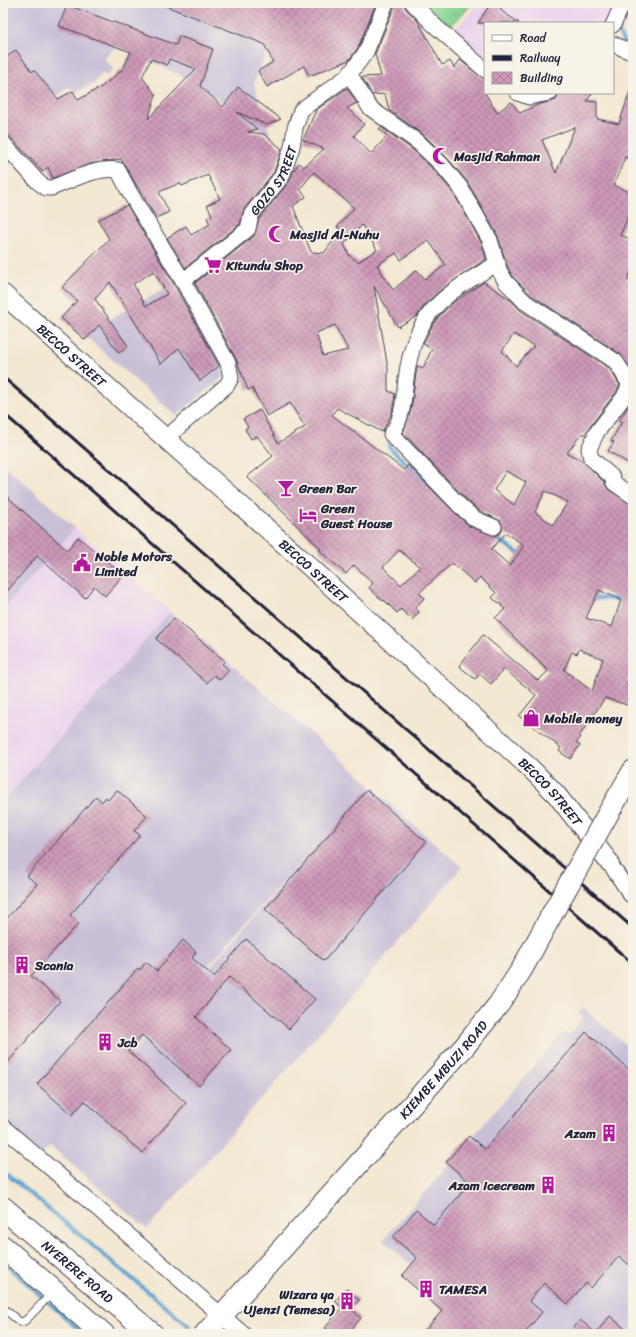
<svg xmlns="http://www.w3.org/2000/svg" width="636" height="1337" font-family="Sriracha,sans-serif">
  <style>
    .built { fill: #e9d2ed }
    .industrial { fill: #c9bfd7; fill-rule: evenodd }
    .park { fill: url(#park-crowns); stroke: #537a66 }
    .lines { fill: none; stroke-linecap: round; stroke-linejoin: round }
    .stream { stroke: #5ea4d4; stroke-width: 4 }
    .building { fill: url(#building-cross-hatch); fill-rule: evenodd }
    .service-casing { stroke: #414052; stroke-width: 9 }
    .minor-casing { stroke: #414052; stroke-width: 17 }
    .tertiary-casing { stroke: #414052; stroke-width: 21 }
    .secondary-casing { stroke: #414052; stroke-width: 23 }
    .trunk-casing { stroke: #414052; stroke-width: 24 }
    .service { stroke: #fff; stroke-width: 7 }
    .minor { stroke: #fff; stroke-width: 15 }
    .tertiary { stroke: #fff; stroke-width: 19 }
    .secondary { stroke: #fff; stroke-width: 21 }
    .trunk { stroke: #fff; stroke-width: 22 }
    .rail { stroke: #22223b; stroke-width: 3 }
    .secondary-bridge-casing { stroke: #414052; stroke-width: 23; stroke-linecap: butt }
    .secondary-bridge { stroke: #fff; stroke-width: 21 }
    .labels { text-anchor: middle; dominant-baseline: central; stroke-width: 3.5; stroke-linejoin: round; paint-order: stroke }
    .poi-label { font-size: 13px; font-weight: bold; fill: #22223b; stroke: #f7f3e8; text-anchor: start }
    .street-label { font-size: 13px; fill: #22223b; stroke: #f7f3e8 }
  </style>
  <defs>
    <pattern id="park-crowns" width="20" height="18" patternUnits="userSpaceOnUse"><rect width="20" height="18" fill="#84d291"/><path d="M2 6a3 3 0 1 1 6 0M12 15a3 3 0 1 1 6 0" fill="none" stroke="#72b47e"/></pattern>
    <pattern id="building-cross-hatch" width="8" height="8" patternUnits="userSpaceOnUse"><rect width="8" height="8" fill="#ce9ab7"/><path d="M0 0l8 8M0 8l8-8" fill="none" stroke="#a77d96"/></pattern>
  </defs>
  <rect width="100%" height="100%" fill="#f7f3e8"/>
  <filter id="ink" filterUnits="userSpaceOnUse"><feTurbulence type="fractalNoise" baseFrequency=".025" numOctaves="2"/><feDisplacementMap in="SourceGraphic" scale="8" xChannelSelector="R" yChannelSelector="G"/><feConvolveMatrix kernelMatrix="1 2 1 2 8 2 1 2 1" color-interpolation-filters="sRGB"/></filter>
  <filter id="wash" filterUnits="userSpaceOnUse"><feTurbulence type="fractalNoise" baseFrequency=".012" numOctaves="4" result="noise"/><feDisplacementMap in="SourceGraphic" scale="16" xChannelSelector="R" yChannelSelector="G"/><feGaussianBlur stdDeviation="0.9" result="paint"/><feColorMatrix in="noise" values="0 0 0 0 0 0 0 0 0 0 0 0 0 0 0 0 0 1.4 0 .05"/><feComposite in="paint" operator="in"/></filter>
  <g filter="url(#wash)">
    <rect width="100%" height="100%" fill="#f3e8d2"/>
    <g class="built">
      <polygon points="479,3 620,3 612,23 485,23 485,71 448,37"/>
      <polygon points="75,528 170,612 3,802 3,610"/>
    </g>
    <g class="industrial">
      <polygon points="3,3 285,3 254,83 271,137 190,80 117,45 104,59 113,69 107,76 102,72 94,84 76,92 69,87 39,111 3,97"/>
      <polygon points="174,283 222,366 223,377 176,416 83,334"/>
      <polygon points="3,464 75,528 3,610"/>
      <path d="M170,612L370,784L368,785L462,867L335,1015L147,1229L50,1146L41,1156L3,1121V802ZM348,808L229,946L62,1132L113,1073Z"/>
      <polygon points="583,1007 633,1051 633,1334 489,1334 383,1240 564,1032 569,1035 583,1018 578,1013"/>
    </g>
    <polygon class="park" points="418,3 473,3 444,33"/>
    <g class="lines">
      <g class="stream">
        <polyline points="620,26 618,31 624,43"/>
        <polyline points="391,440 389,447 436,491"/>
        <polyline points="485,530 522,556"/>
        <polyline points="590,600 601,598 623,600"/>
        <polyline points="630,867 633,869"/>
        <polyline points="3,1171 189,1326"/>
        <polyline points="3,1262 84,1334"/>
      </g>
    </g>
    <g id="blocks">
      <g class="building">
        <polygon points="158,3 372,3 375,6 358,48 349,60 309,76 304,66 267,87 258,71 273,62 264,44"/>
        <path d="M396,3H404L406,9L418,21L442,65L450,61L454,68L460,60L485,80V93L497,113L511,102L520,113L537,105L556,100L559,93H592L587,101L597,102V119L619,124L630,91L633,92V159L625,157L614,185L633,194V206L620,235L633,240V267L627,280L633,281V372L620,354L531,295L513,277L507,266L498,236L467,181L448,159L425,136L389,110L385,94L372,95L362,77L381,76L375,54ZM575,127L556,173L542,140Z"/>
        <polygon points="491,3 505,3 500,10 519,23 478,23"/>
        <path d="M67,5L176,45L179,36L213,49L200,86L223,107L238,87L281,119L267,125L237,112L257,129L248,132L264,134L282,149L274,172L244,209L240,224L185,268L167,238L186,226L191,235L210,224L207,218L212,215L207,205L220,199L208,175L182,186L180,183L159,192L169,212L156,218L121,159L90,164L53,178L48,167L43,172L3,129V60L16,50L32,72L34,70L58,99L73,91L78,100L101,87L123,69L131,52L59,26ZM151,59L167,65L169,59L196,69L148,119L156,95L142,77Z"/>
        <path d="M347,88L357,103L347,108L364,124L354,136L371,154L387,136L379,129L381,127L413,150L435,171L453,192L482,244L486,259L442,289L428,301L417,316L398,327L374,286L388,369V391L395,394L392,413L382,432L337,408L332,415L404,470L408,465L456,514L469,526L495,536L502,531L501,521L480,511L468,501L403,433L411,410L417,366L423,368L432,349L423,344L432,326L441,314L453,303L484,282L512,301L520,310L609,368L620,385L616,392L589,428L584,435L582,433L567,453L583,461L604,482L609,490L633,505V667L627,683L633,685V699L630,706L605,698L579,736L581,737L576,743L580,745L570,759L559,751L561,748L519,716L536,695L504,669L491,684L480,674L475,679L459,666L483,635L538,681L548,671L495,618L505,609L501,606L502,605L492,598L496,593L480,577L475,583L452,563L419,593L424,598L415,608L419,612L412,620L401,609L397,613L384,600L383,601L369,588L373,583L354,565L346,574L319,550L321,549L247,477L273,456L257,436L251,439L245,429L248,427L243,419L260,410L278,443L305,427L290,403L267,416L252,388L248,390L236,359L195,283L254,236L259,219L289,182L294,170L299,163L304,167L324,149L303,140L316,110ZM314,172L354,208L337,227L341,230L324,253L311,252L293,206L306,197L300,189ZM362,225L377,250L358,262L349,255L344,244ZM428,240L446,265L425,279L417,270L393,290L377,265L396,253L401,260ZM335,325L348,350L323,356L316,333ZM514,334L534,346L516,366L502,351ZM506,471L526,482L514,505L494,490ZM545,491L568,502L553,525L535,512ZM506,533L524,545L510,566L491,549ZM399,550L420,567L401,585L383,567ZM599,590L621,600L612,627L586,618ZM579,649L603,659L592,691L564,670L572,652L577,654Z"/>
        <path d="M127,205L175,286L219,366L200,381L179,348L161,364L110,282L95,299L128,346L119,353L99,325L85,340L61,318L77,301L62,287L109,239L98,220ZM154,271L167,294L146,306L133,284Z"/>
        <polygon points="633,399 633,466 608,451 614,442 611,441 622,422 619,421"/>
        <polygon points="3,493 67,550 78,537 123,575 105,596 94,586 85,598 37,556 3,596"/>
        <polygon points="174,618 225,661 222,664 229,670 220,680 214,675 207,683 156,639"/>
        <polygon points="117,790 147,816 134,831 140,835 70,915 79,923 31,976 60,1001 3,1068 3,923 37,884 27,876 96,796 102,802 106,797 108,800"/>
        <polygon points="367,790 426,842 324,961 265,909"/>
        <polygon points="246,939 315,999 289,1029 229,977 196,1017 231,1050 199,1086 142,1035 128,1051 186,1103 142,1153 85,1101 72,1115 37,1084 138,968 140,970 146,962 157,971 183,940 196,952 192,958 214,977"/>
        <polygon points="586,1032 633,1073 633,1268 619,1256 591,1288 586,1283 568,1304 544,1283 529,1301 542,1312 524,1334 422,1334 442,1311 402,1276 417,1258 393,1237 416,1210 434,1225 470,1183 446,1162 469,1136 485,1149"/>
        <polygon points="346,1289 359,1300 351,1309 361,1318 347,1334 332,1334 325,1328 342,1308 335,1301"/>
        <polygon points="610,1316 631,1334 579,1334 573,1329 580,1320 596,1333"/>
      </g>
    </g>
  </g>
  <g filter="url(#ink)">
    <use href="#blocks" fill-opacity="0" stroke="#414052" stroke-width="1"/>
    <g class="lines">
      <g class="service-casing">
        <polyline id="service" points="3,1308 20,1322 25,1321 52,1293"/>
      </g>
      <g class="minor-casing">
        <g id="minor">
          <polyline points="413,3 433,24 485,70"/>
          <polyline points="613,25 623,3"/>
          <polyline points="613,44 633,53"/>
          <path d="M351,72L350,75L370,108L419,143L442,165L460,187L490,240L499,270L506,282L525,302L615,361C622,369 623,376 630,384L624,397L597,432L589,449L591,458L612,477L614,483L633,496"/>
          <polyline points="518,93 529,97 550,93"/>
          <path d="M3,143L38,182L46,188H51C72,180 96,167 118,170L131,195L183,281"/>
          <path id="s1" d="M166,438L227,385L231,378L228,363L183,281L248,229L251,215L282,176L292,147L295,128L301,110L349,75L366,52L386,3"/>
          <path d="M494,527L475,519L462,508L391,434C403,420 404,397 406,379C415,311 443,295 498,263"/>
          <polyline points="609,862 630,894 633,893"/>
          <polyline points="3,1127 243,1334"/>
        </g>
      </g>
      <g class="tertiary-casing">
        <g id="tertiary">
          <path id="s2" d="M3,294L309,566L531,769L556,794L609,862"/>
        </g>
      </g>
      <g class="secondary-casing">
        <g id="secondary">
          <polyline points="609,812 633,771"/>
          <path id="s3" d="M205,1334L465,1046L499,1004L522,969L552,914"/>
        </g>
      </g>
      <g class="trunk-casing">
        <g id="trunk">
          <path id="s4" d="M3,1208L152,1334"/>
          <polyline points="3,1247 103,1334"/>
        </g>
      </g>
      <use href="#service" class="service"/>
      <use href="#minor" class="minor"/>
      <use href="#tertiary" class="tertiary"/>
      <use href="#secondary" class="secondary"/>
      <use href="#trunk" class="trunk"/>
      <g class="rail">
        <polyline points="3,377 633,928"/>
        <polyline points="3,413 633,964"/>
      </g>
      <g class="secondary-bridge-casing">
        <polyline id="secondary-bridge" points="552,914 609,812"/>
      </g>
      <use href="#secondary-bridge" class="secondary-bridge"/>
    </g>
  </g>
  <defs>
    <g id="mosque-bare" transform="scale(1.38)"><path d="M3.5-4.9A6 6 0 1 0 3.5 4.9A5 5 0 1 1 3.5-4.9Z" fill="#b5179e" stroke="#f7f3e8" stroke-width="2.5" paint-order="stroke"/></g>
    <g id="supermarket-bare" transform="scale(1.38)"><path d="M-6-5.5h2.5l.6 2H6L4.5 2H-2.5L-4.4-4H-6ZM-1.5 3.2a1.3 1.3 0 1 0 .1 0ZM3 3.2a1.3 1.3 0 1 0 .1 0Z" fill="#b5179e" stroke="#f7f3e8" stroke-width="2.5" paint-order="stroke"/></g>
    <g id="bar-bare" transform="scale(1.38)"><path d="M-6-5H6L.8 .8V4.5H3.5V6h-7V4.5H-.8V.8Z" fill="#b5179e" stroke="#f7f3e8" stroke-width="2.5" paint-order="stroke"/></g>
    <g id="hotel-bare" transform="scale(1.38)"><path d="M-6-4.5h1.5V1H6V5H4.5V3h-9V5H-6ZM-4 0a1.8 1.8 0 1 1 3.6 0ZM.5 0V-2.5h3Q6-2.5 6 0Z" fill="#b5179e" stroke="#f7f3e8" stroke-width="2.5" paint-order="stroke"/></g>
    <g id="civic-bare" transform="scale(1.38)"><path d="M-.6-6.5H3V-4.5H.6V-3L4-1V1h2V6H-6V1h2V-1L-.6-3ZM-1.2 2.5V6h2.4V2.5Z" fill="#b5179e" stroke="#f7f3e8" stroke-width="2.5" paint-order="stroke"/></g>
    <g id="shop-bare" transform="scale(1.38)"><path d="M-5-2.5h2.3a2.7 3.5 0 0 1 5.4 0H5L5.5 6h-11ZM-1.5-2.5h3a1.5 2.3 0 0 0-3 0Z" fill="#b5179e" stroke="#f7f3e8" stroke-width="2.5" paint-order="stroke"/></g>
    <g id="building-bare" transform="scale(1.38)"><path d="M-4-6H4V6H1V3H-1V6H-4ZM-2.5-4.3h1.7v1.8h-1.7ZM.8-4.3h1.7v1.8H.8ZM-2.5-1h1.7V.8h-1.7ZM.8-1h1.7V.8H.8Z" fill="#b5179e" stroke="#f7f3e8" stroke-width="2.5" paint-order="stroke"/></g>
  </defs>
  <g fill-rule="evenodd">
    <use href="#mosque-bare" x="441" y="156"/>
    <use href="#mosque-bare" x="277" y="234"/>
    <use href="#supermarket-bare" x="213" y="265"/>
    <use href="#bar-bare" x="286" y="488"/>
    <use href="#hotel-bare" x="308" y="515"/>
    <use href="#civic-bare" x="82" y="563"/>
    <use href="#shop-bare" x="531" y="718"/>
    <use href="#building-bare" x="22" y="965"/>
    <use href="#building-bare" x="105" y="1042"/>
    <use href="#building-bare" x="609" y="1133"/>
    <use href="#building-bare" x="548" y="1185"/>
    <use href="#building-bare" x="426" y="1289"/>
    <use href="#building-bare" x="347" y="1301"/>
  </g>
  <g class="labels">
    <g class="poi-label">
      <text x="454" y="156">Masjid Rahman</text>
      <text x="290" y="234">Masjid Al-Nuhu</text>
      <text x="226" y="265">Kitundu Shop</text>
      <text x="299" y="488">Green Bar</text>
      <text x="321" y="508">Green<tspan x="321" dy="15">Guest House</tspan></text>
      <text x="95" y="556">Noble Motors<tspan x="95" dy="15">Limited</tspan></text>
      <text x="544" y="718">Mobile money</text>
      <text x="35" y="965">Scania</text>
      <text x="118" y="1042">Jcb</text>
      <text x="596" y="1133" text-anchor="end">Azam</text>
      <text x="535" y="1185" text-anchor="end">Azam Icecream</text>
      <text x="439" y="1289">TAMESA</text>
      <text x="334" y="1294" text-anchor="end">Wizara ya<tspan x="334" dy="15">Ujenzi (Temesa)</tspan></text>
    </g>
    <g class="street-label">
      <text stroke="none"><textPath href="#s1" startOffset="337">GOZO STREET</textPath></text>
      <text stroke="none"><textPath href="#s2" startOffset="92">BECCO STREET</textPath></text>
      <text stroke="none"><textPath href="#s2" startOffset="416">BECCO STREET</textPath></text>
      <text stroke="none"><textPath href="#s2" startOffset="740">BECCO STREET</textPath></text>
      <text stroke="none"><textPath href="#s3" startOffset="356">KIEMBE MBUZI ROAD</textPath></text>
      <text stroke="none"><textPath href="#s4" startOffset="98">NYERERE ROAD</textPath></text>
    </g>
  </g>
  <rect width="636" height="1337" fill="none" stroke="#f7f3e8" stroke-width="16"/>
  <rect x="484" y="22" width="130" height="72" fill="#f7f3e8" stroke="#a29fa3"/>
  <rect x="492" y="35" width="20" height="6" fill="#ffffff" stroke="#a29fa3"/>
  <text x="520" y="42" font-size="12" fill="#22223b">Road</text>
  <rect x="492" y="55" width="20" height="6" fill="#22223b" stroke="#a29fa3"/>
  <text x="520" y="62" font-size="12" fill="#22223b">Railway</text>
  <rect x="492" y="72" width="20" height="12" fill="url(#building-cross-hatch)" stroke="#a29fa3"/>
  <text x="520" y="82" font-size="12" fill="#22223b">Building</text>
</svg>
